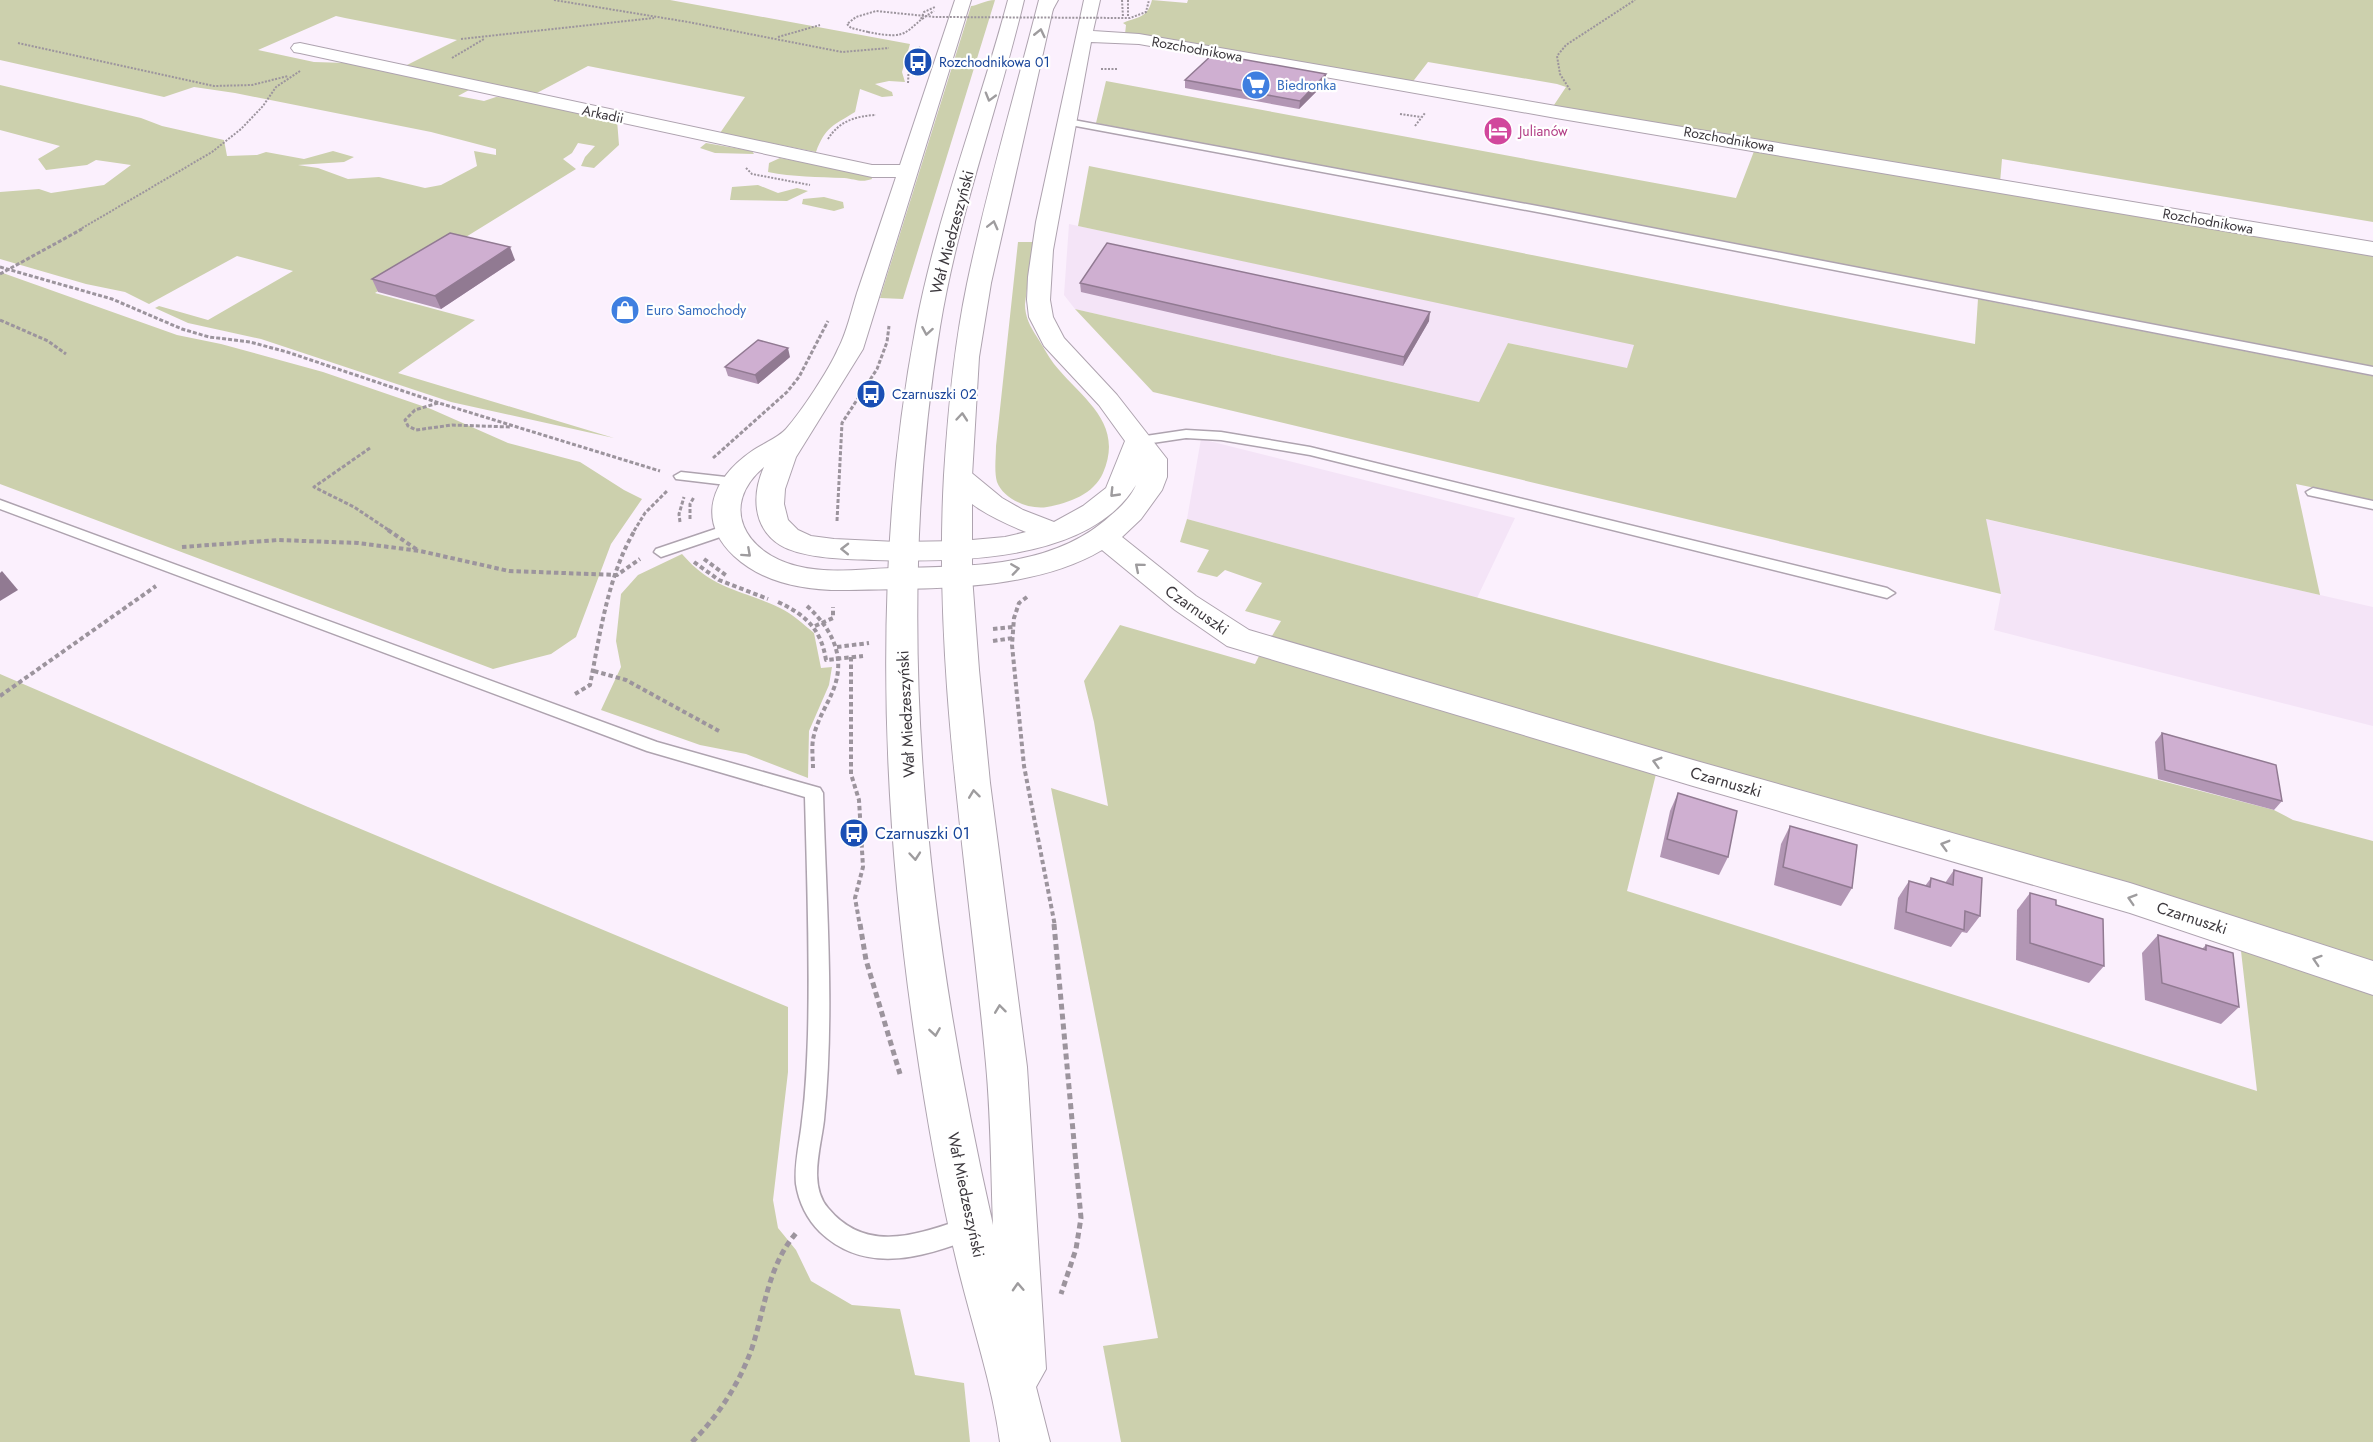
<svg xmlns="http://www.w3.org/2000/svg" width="2373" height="1442" font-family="Jost,sans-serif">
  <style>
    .industrial { fill: #f4e4f7 }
    .green { fill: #ccd0ad }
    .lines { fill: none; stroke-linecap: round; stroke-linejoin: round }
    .service-casing { stroke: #aea3af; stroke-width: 3 }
    .minor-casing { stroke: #aea3af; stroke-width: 2 }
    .secondary-casing { stroke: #aea3af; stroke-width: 2 }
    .motorway-casing { stroke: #aea3af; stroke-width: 2 }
    .path-far3 { stroke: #9c949d; stroke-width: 2; stroke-dasharray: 2 1.5; stroke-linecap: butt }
    .path-far2 { stroke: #9c949d; stroke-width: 3; stroke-dasharray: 4 2; stroke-linecap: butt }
    .path-far1 { stroke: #9c949d; stroke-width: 4; stroke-dasharray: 4.5 3; stroke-linecap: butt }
    .path { stroke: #9c949d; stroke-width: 5; stroke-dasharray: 6 4; stroke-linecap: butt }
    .service { fill: #fff; fill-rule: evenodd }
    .minor { fill: #fff; fill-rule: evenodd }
    .secondary { fill: #fff; fill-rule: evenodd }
    .motorway { fill: #fff; fill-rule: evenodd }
    .path-bridge { stroke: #9c949d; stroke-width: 2; stroke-dasharray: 2 1.5; stroke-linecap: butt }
    .wall { fill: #b296b4 }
    .shaded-wall { fill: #917a92 }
    .building { fill: #cfafd1; stroke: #917a92; stroke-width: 1.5 }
    .oneway { stroke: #9e9c9e }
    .labels { text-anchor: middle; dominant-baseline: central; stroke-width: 4.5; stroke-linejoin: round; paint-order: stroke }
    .far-street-label { font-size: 14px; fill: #3d393e; stroke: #fff }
    .far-transit-label { font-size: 14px; fill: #164399; stroke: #fff; text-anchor: start }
    .far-shop-label { font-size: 14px; fill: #366cbe; stroke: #fff; text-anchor: start }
    .far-hotel-label { font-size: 14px; fill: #b23c85; stroke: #fff; text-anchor: start }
    .street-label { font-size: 16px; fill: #3d393e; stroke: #fff }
    .transit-label { font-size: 16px; fill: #164399; stroke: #fff; text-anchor: start }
  </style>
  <rect width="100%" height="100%" fill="#fbf0fd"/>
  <g class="industrial">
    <polygon points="1069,224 1635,344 1627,369 1508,343 1479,402 1075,309 1064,295"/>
    <polygon points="1201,439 1515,518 1477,598 1187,519"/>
    <polygon points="1985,519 2373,607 2373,726 1994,630 2001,594"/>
  </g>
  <g class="green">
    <path d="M0,0H670L910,44L902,72L905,82L889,81L875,84L892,92L893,96L882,97L860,89L855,112C834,125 825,127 816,152L720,133L745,97L588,66L535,94L403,67L457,40L345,18L336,16L258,50L314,62L347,63L463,87L469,90L458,96L484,101L496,97L516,98L617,120L619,145L594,168L581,166L585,157L595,146L578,143L572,153L563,159L576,169L375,293L475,320L398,373L614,438L451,402L261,339L188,323L155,308L159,306L208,320L293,271L237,256L149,304L125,292L86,284L0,259V192L39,189L51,193L104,185L131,165L96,160L87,165L46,170L38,159L60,146L0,130V85L141,118L162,126L224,140L227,156L257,155L266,152L304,159L333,151L354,157L344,162L298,165L318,168L348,179L379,177L425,188L441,185L477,166L474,151L496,155V149L431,132L235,93L194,87L164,97L0,60Z"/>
    <path d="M995,0L903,299L880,298L971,6C977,6 985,0 995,0Z"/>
    <path d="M1152,0L1187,3L1188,0H2373V222L2002,159L2000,183L1552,108L1566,87L1557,84L1428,62L1411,84L1125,34L1126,25L1123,23C1138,16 1147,19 1152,0Z"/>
    <polygon points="1106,81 1736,198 1756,146 2373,252 2373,367 1096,123"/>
    <polygon points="706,143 752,151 754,154 715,153 700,148"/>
    <path d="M780,158L871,175L872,179C861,183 855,179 844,178C818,177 793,177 768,172L769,163Z"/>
    <polygon points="1089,166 1975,344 1978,299 2373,376 2373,500 2296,484 2320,595 1986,519 2001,594 1153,392 1075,309 1479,402 1508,343 1627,368 1634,345 1078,226"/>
    <polygon points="758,185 778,193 797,188 808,191 787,201 730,200 732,187"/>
    <polygon points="824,197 843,202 844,208 834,211 802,204 803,199"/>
    <path d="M1018,242H1033L1025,304C1025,317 1030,326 1037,337C1043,346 1048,356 1054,364C1081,398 1125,422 1103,473C1094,494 1069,503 1047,507C1030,510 1004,500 997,482C994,471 996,457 996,446Z"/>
    <polygon points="0,272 177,335 221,344 323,372 431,409 508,443 580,462 624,490 642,499 611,544 576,637 551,654 493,669 0,484"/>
    <polygon points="1187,519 1988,736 2274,810 2293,820 2373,841 2373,963 1269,641 1281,621 1245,611 1262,583 1225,570 1217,577 1197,572 1209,550 1180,542"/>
    <path d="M682,554C714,591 741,589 780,608C793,614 803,624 814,633L821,668L832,667L829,685L809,731L808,778L746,754L700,745L601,710L621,667L616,641L621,594L638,575Z"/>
    <polygon points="1120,625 1255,664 1259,656 1657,770 1627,891 2257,1091 2241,951 2242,942 2373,986 2373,1442 1121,1442 1103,1346 1158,1338 1051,788 1108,806 1094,722 1084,681"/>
    <polygon points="0,674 308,807 788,1007 788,1072 773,1200 778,1228 796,1250 811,1281 852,1305 900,1309 915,1375 964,1383 970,1442 0,1442"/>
  </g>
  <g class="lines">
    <g class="service-casing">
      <g id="service">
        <polygon points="1068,119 1548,208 2373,367 2373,375 1548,214 1065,124 1065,120"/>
        <polygon points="1186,430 1221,432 1310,447 1887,588 1895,593 1887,598 1310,455 1221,440 1186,438 1139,445 1132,441 1139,437"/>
        <polygon points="681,472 735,478 742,482 735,486 676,479 674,476"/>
        <polygon points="2313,488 2373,501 2373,509 2308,495 2306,492"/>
        <path d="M0,500L657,742L820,788L823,793C826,901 835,1012 824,1120C821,1147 808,1185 828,1208C868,1256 920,1233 970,1217L978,1220L981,1228L978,1236C926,1257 866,1276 820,1232C807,1219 799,1203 796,1184C794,1163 800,1142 802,1121C806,1092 807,1063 808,1034C810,955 807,876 805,797L647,751L0,509Z"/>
        <polygon points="730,524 737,529 735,532 661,557 654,552 656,549"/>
      </g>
    </g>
    <g class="minor-casing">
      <path id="minor" d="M955,0H971L863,349L796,457L785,489L784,504L788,520L798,530L811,536L834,539L897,542L961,541L1005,537L1026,532C996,520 963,504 944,476L948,470L958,468L968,470L1002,498L1023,510L1054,522L1083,506L1106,488L1125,441L1099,405L1044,346L1029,317L1027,300L1028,277L1036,222L1084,0H1100L1093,31L1139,34L1556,106L2373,242V256L1556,118L1139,44L1091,42L1053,250L1050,300L1053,317L1064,338L1117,395L1167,459V477L1162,490L1141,519L1122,537L1196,596L1249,630L1693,760L2130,883L2373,961V995L2130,913L1693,786L1227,646L1175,610L1102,550C1032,592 928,588 849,590C809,591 764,584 734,556C695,519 713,478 752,451C762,444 778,438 786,429C801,412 829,370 838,349C847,332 851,312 857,293C870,255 883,216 896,177H872L300,53L294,52L291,48L294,44L300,43L872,165H900ZM764,467C752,494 752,527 780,545C803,559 848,559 874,560C954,562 1089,563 1136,485C1130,498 1121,507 1110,516C1052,569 966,566 893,568C861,569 828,574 797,566C745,553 718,506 764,467Z"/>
    </g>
    <g class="secondary-casing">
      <path id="secondary" d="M1008,0H1024C998,109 958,216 940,327C891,624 927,933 993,1225C991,1172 991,1117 986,1064C968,868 933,672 944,475C948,411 954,346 967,284C987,188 1015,94 1039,0H1055L991,283L979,357L972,476V576L979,670L990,783L1027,1067L1046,1369L1036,1387L1050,1442H1000C992,1382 971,1322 957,1263C939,1189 926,1114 915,1038C881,805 872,559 916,326C937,215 979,109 1008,0Z"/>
    </g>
    <g class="motorway-casing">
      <polygon id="motorway" points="1042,0 1058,0 1052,11 1046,12 1038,7"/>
    </g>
    <g class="path-far3">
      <polyline points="554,0 688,22 842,52 889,48"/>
      <polyline points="1122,0 1123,17"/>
      <polyline points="1128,0 1128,17"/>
      <polyline points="921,19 924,12 935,7"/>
      <path d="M868,32C913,41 902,30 934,11"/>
      <polyline points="778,37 820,25"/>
      <polyline points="461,39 654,18"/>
      <polyline points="18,43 214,86 252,85 288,76"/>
      <polyline points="452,58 484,39"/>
      <polyline points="1101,69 1118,69"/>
      <polyline points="908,83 909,63 920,47"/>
      <polyline points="1570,90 1560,74 1557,56 1566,45 1635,0"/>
      <polyline points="1400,114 1421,117"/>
      <polyline points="1415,126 1425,113"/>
      <path d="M828,139C839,121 856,116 876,115"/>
      <polyline points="746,168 752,174 810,185"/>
      <polyline points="79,230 212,152 241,129 263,106 276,87 300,71"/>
    </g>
    <g class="path-far2">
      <polyline points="0,267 112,299 182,329 209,337 250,342 287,352 439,403 660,471"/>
      <polyline points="0,274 82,229"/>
      <polyline points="0,320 48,341 66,354"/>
      <polyline points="438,403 415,410 405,420 408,426 416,430 452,425 510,427"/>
      <polyline points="370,448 314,487 354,507 390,531"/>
      <polyline points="713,458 787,392 799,377 828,321"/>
      <polyline points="690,519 690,504 694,497"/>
      <polyline points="837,521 842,423 877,369 887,342 889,326"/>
      <polyline points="680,522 679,514 684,497"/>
      <polyline points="634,531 645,513 668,490"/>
    </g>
    <g class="path-far1">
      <polyline points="388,530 419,551"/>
      <polyline points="182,547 278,540 358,543 420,551 509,571 617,575 640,559"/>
      <polyline points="704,559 727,576"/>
      <polyline points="694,562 719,580 768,599"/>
      <polyline points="1027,597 1019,603 1014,618 1012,645 1024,766 1055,926"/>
      <path d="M778,602C806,615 821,629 826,660L863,656"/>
      <path d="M807,606C831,628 846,655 834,688C828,704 818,718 814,735C811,746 813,757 813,768"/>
      <polyline points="815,626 833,618 833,607"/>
      <polyline points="993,629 1013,627"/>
      <polyline points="993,641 1013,638"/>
      <polyline points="837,647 869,643"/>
      <polyline points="851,657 851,774 859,800 863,867 855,898 860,926"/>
      <polyline points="594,671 626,680 719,731"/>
      <path d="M575,694L590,685C600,634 608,575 635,530"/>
      <polyline points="0,696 156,586"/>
    </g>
    <g class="path">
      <polyline points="860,924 866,960 900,1074"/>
      <polyline points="1054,924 1081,1218 1076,1249 1061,1294"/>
      <path d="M692,1442C719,1415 739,1384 752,1348C765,1308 768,1265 797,1232"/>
    </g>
    <use href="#service" class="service"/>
    <use href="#minor" class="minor"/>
    <use href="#secondary" class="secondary"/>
    <use href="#motorway" class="motorway"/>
    <polyline class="path-bridge" points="868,32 851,28 847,24 856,17 876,11 935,17 1130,18 1146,12 1149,0"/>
  </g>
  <g class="wall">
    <polygon points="1185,80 1326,82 1299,109 1185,88"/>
    <polygon points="515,260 441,309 378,292 372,279"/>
    <polygon points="1080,283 1429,321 1403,366 1081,292"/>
    <polygon points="790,357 758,384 728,376 725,367"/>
    <polygon points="2162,733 2282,801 2274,810 2158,779 2155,742"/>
    <polygon points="1678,793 1728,857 1719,875 1660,857 1670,811"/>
    <polygon points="1790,826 1852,888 1841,906 1774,885 1781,844"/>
    <polygon points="1954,870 1980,916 1967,933 1962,932 1951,947 1894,929 1898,898 1909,881 1925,886 1931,878 1945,883"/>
    <polygon points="2030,893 2056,905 2104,966 2089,983 2016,960 2017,910"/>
    <polygon points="2158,935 2202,949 2206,945 2239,1007 2221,1024 2145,1000 2142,953"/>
  </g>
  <g class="shaded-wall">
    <polygon points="1326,74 1326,82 1299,109 1300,101"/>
    <polygon points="510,247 515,260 441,309 435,296"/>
    <polygon points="1430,312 1429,321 1403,366 1404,357"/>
    <polygon points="788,348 790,357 758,384 755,375"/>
    <polygon points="2,571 18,590 0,601 0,573"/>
  </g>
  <g class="building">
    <polygon points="1213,54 1326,74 1300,101 1185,80"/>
    <polygon points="450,233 510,247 435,296 372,279"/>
    <polygon points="1107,243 1430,312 1404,357 1080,283"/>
    <polygon points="758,340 788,348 755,375 725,367"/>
    <polygon points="2162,733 2276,765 2282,801 2165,770"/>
    <polygon points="1678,793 1737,811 1728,857 1667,839"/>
    <polygon points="1790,826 1857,845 1852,888 1783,867"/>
    <polygon points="1954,870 1982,878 1980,916 1965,911 1964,930 1906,912 1909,881 1930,887 1931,878 1953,885"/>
    <polygon points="2030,893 2056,900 2056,905 2103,919 2104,966 2030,943"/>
    <polygon points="2158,935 2206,950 2206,945 2233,953 2239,1007 2162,983"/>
  </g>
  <defs><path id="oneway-chevron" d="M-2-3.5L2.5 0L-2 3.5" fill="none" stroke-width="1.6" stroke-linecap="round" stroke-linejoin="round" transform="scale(1.5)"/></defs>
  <g class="oneway">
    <use href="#oneway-chevron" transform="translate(1040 33) rotate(-77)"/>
    <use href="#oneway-chevron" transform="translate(990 97) rotate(106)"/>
    <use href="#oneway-chevron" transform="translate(993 225) rotate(-76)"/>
    <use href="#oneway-chevron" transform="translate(927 331) rotate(100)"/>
    <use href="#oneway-chevron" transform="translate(962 417) rotate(-85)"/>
    <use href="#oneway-chevron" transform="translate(1114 493) rotate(134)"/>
    <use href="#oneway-chevron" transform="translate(845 549) rotate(-179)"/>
    <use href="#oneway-chevron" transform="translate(747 553) rotate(42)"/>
    <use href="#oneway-chevron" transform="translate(1139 567) rotate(-140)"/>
    <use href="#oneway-chevron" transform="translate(1015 569) rotate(-8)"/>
    <use href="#oneway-chevron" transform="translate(1657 762) rotate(-164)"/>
    <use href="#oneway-chevron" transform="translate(974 794) rotate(-97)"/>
    <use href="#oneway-chevron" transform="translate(1945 845) rotate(-164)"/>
    <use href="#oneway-chevron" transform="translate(915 856) rotate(85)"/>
    <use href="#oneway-chevron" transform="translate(2132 899) rotate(-163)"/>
    <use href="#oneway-chevron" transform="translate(2317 960) rotate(-162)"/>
    <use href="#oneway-chevron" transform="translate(1000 1009) rotate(-97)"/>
    <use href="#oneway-chevron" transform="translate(935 1032) rotate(81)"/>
    <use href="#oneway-chevron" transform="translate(1018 1287) rotate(-93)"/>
  </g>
  <defs>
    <g id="bus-disc" transform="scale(1.5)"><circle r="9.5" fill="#1a4fb4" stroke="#fff"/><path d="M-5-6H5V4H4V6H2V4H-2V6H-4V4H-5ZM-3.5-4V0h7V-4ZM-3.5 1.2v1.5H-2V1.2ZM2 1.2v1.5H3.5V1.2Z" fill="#fff"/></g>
    <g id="supermarket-disc" transform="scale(1.5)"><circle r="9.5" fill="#3f7fe0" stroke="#fff"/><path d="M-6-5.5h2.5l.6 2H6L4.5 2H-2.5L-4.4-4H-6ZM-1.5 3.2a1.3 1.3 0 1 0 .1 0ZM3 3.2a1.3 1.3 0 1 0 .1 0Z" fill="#fff"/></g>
    <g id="hotel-disc" transform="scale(1.5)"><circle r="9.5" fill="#d1479c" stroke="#fff"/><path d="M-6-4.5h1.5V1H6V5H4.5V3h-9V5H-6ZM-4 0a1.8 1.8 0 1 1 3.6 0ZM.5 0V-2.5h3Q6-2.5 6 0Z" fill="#fff"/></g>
    <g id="shop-disc" transform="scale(1.5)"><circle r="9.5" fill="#3f7fe0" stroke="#fff"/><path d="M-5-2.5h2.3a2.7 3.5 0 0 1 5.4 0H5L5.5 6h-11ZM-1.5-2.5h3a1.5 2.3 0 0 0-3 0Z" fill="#fff"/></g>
  </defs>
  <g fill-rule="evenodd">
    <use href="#bus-disc" x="918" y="62"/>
    <use href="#supermarket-disc" x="1256" y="85"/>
    <use href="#hotel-disc" x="1498" y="131"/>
    <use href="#shop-disc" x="625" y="310"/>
    <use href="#bus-disc" x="871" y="394"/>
    <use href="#bus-disc" x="854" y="833"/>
  </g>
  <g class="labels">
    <g class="far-street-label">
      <text transform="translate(1197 49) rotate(10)">Rozchodnikowa</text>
      <text transform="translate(603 114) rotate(12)">Arkadii</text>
      <text transform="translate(1729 139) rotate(10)">Rozchodnikowa</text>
      <text transform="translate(2208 221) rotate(10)">Rozchodnikowa</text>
    </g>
    <g class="far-transit-label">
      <text x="939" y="62">Rozchodnikowa 01</text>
      <text x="892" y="394">Czarnuszki 02</text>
    </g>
    <g class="far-shop-label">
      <text x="1277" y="85">Biedronka</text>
      <text x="646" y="310">Euro Samochody</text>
    </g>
    <g class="far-hotel-label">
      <text x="1519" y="131">Julianów</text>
    </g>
    <g class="street-label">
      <text transform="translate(952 232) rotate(-75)">Wał Miedzeszyński</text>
      <text transform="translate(1197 610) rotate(35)">Czarnuszki</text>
      <text transform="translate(906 714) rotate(-93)">Wał Miedzeszyński</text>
      <text transform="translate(1726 782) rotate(16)">Czarnuszki</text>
      <text transform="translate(2192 918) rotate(18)">Czarnuszki</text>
      <text transform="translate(966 1195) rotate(78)">Wał Miedzeszyński</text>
    </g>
    <g class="transit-label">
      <text x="875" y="833">Czarnuszki 01</text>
    </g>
  </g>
</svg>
